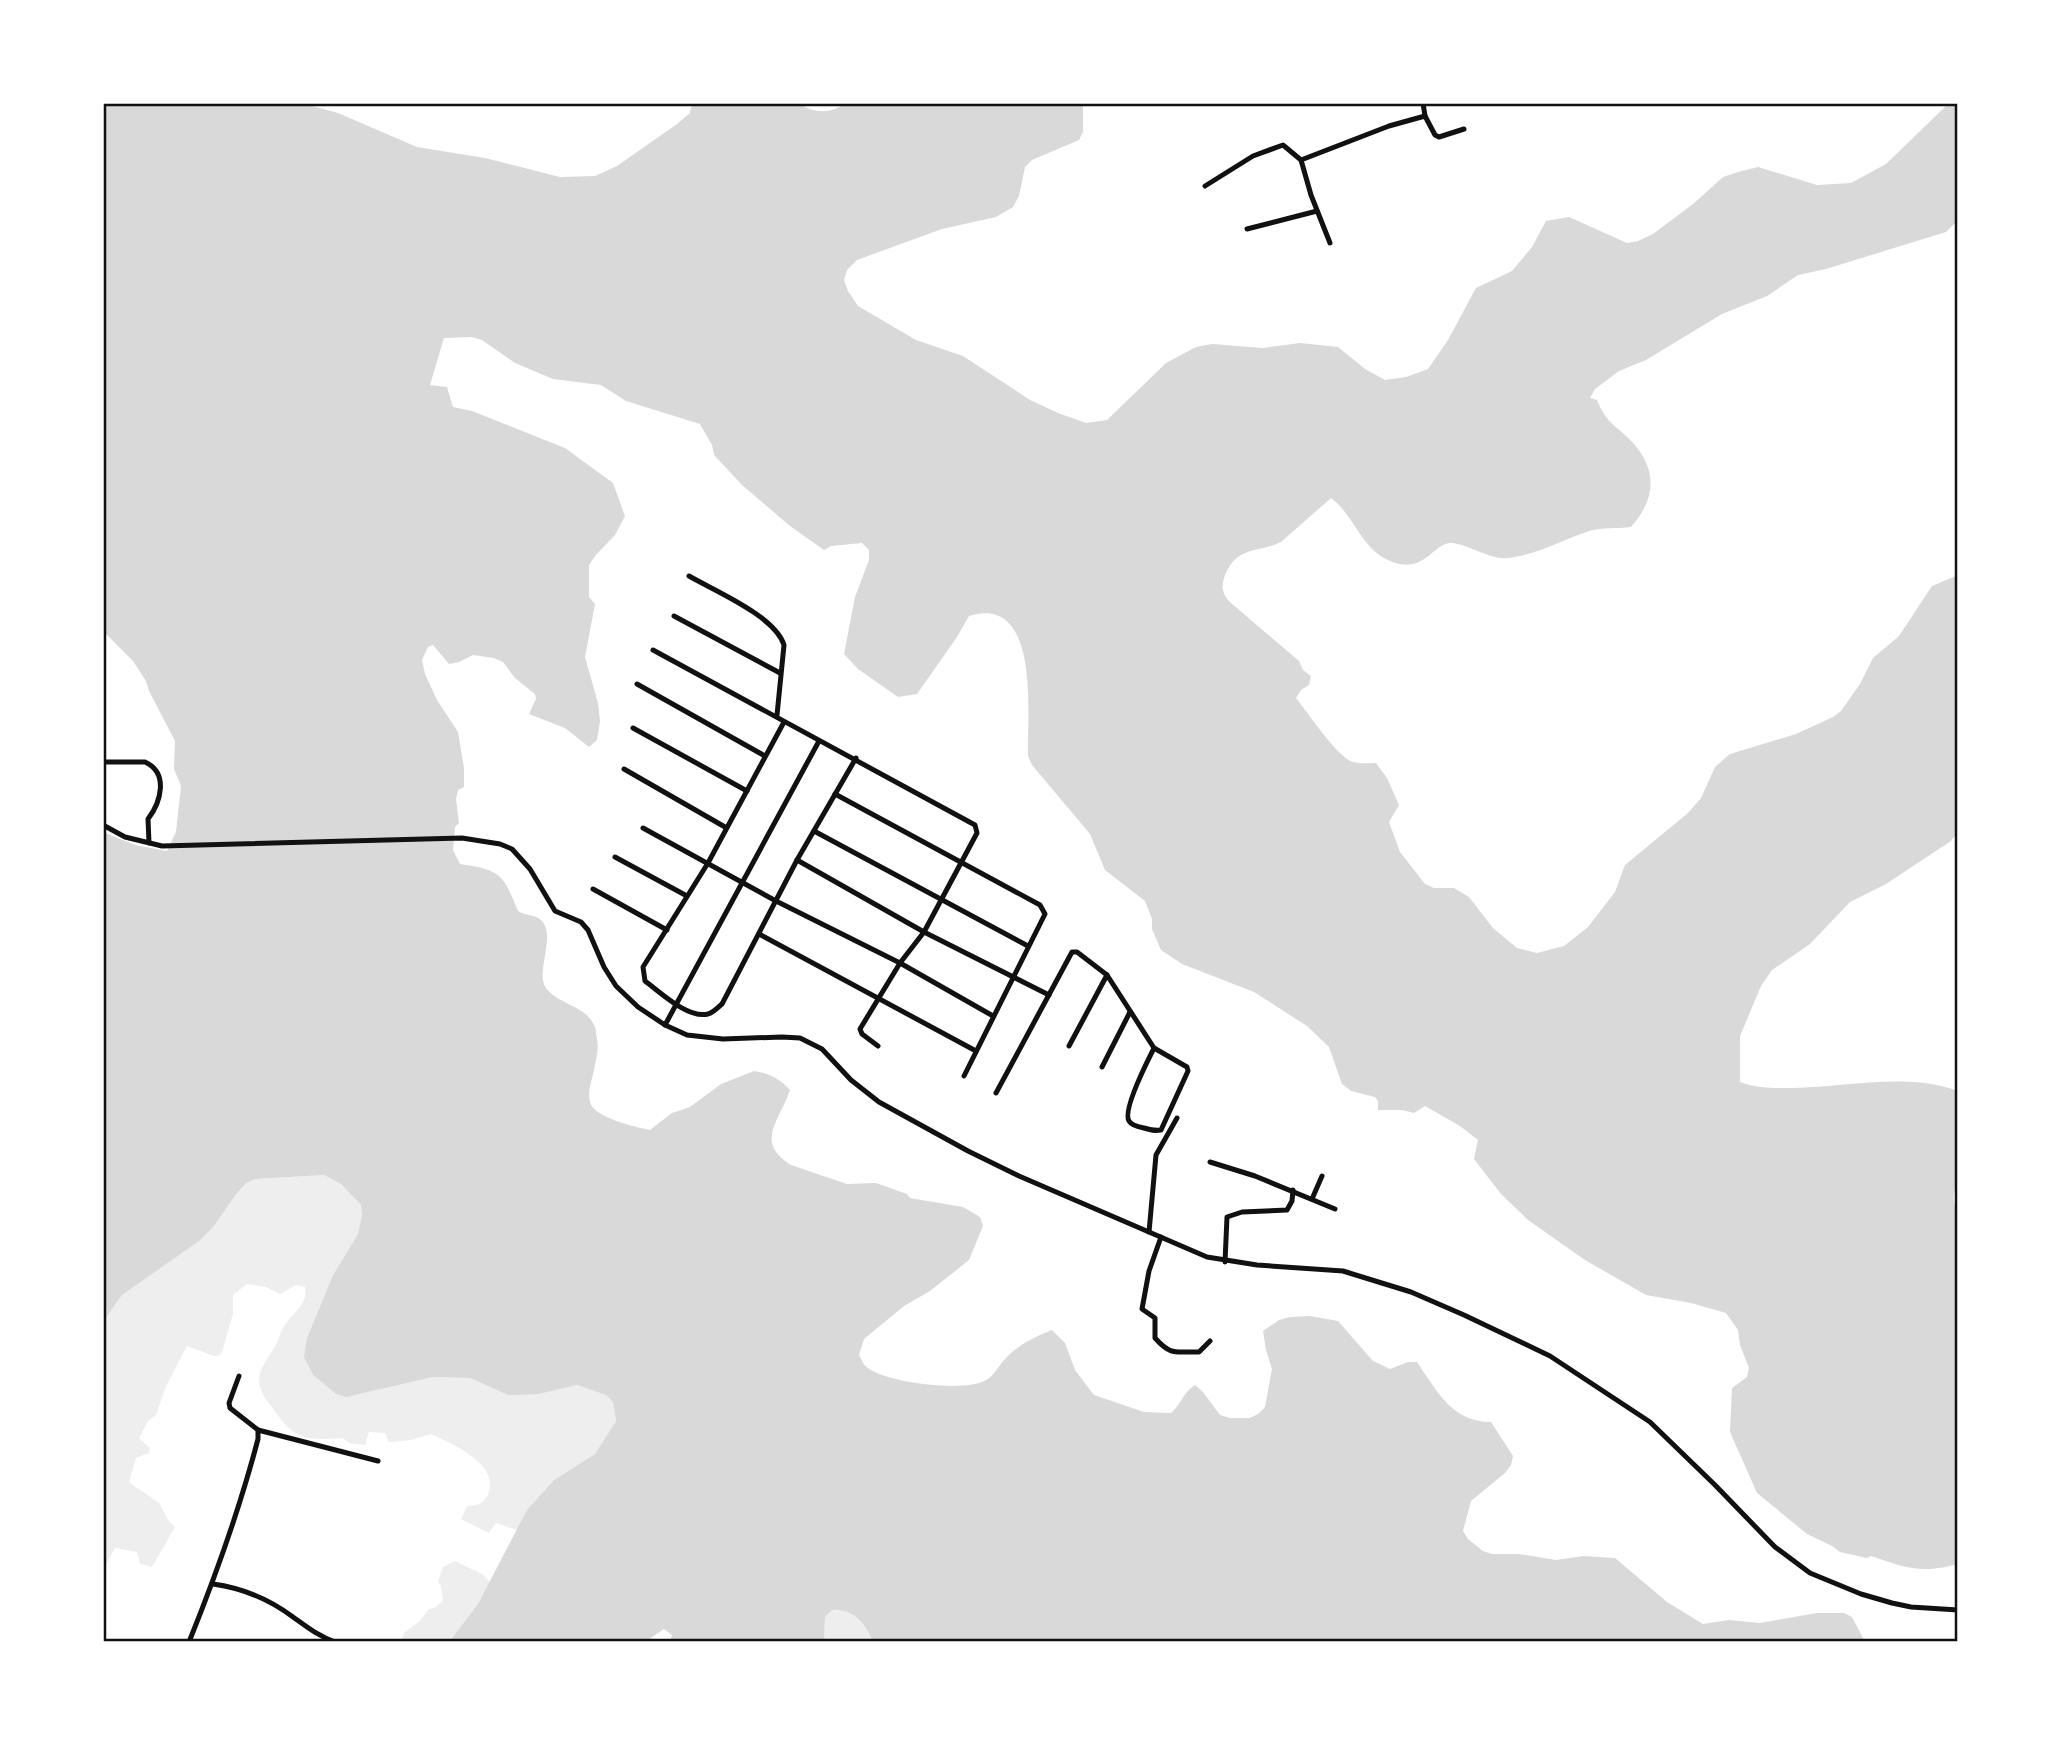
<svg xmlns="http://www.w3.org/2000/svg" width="2061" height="1745" font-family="Lato,sans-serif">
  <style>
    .green { fill: #eee }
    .water { fill: #d9d9d9 }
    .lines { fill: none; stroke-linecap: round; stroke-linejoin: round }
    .minor { stroke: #111; stroke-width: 5 }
    .neatline { fill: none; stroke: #111; stroke-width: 2.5 }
  </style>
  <rect width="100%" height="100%" fill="#fff"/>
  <g class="green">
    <path d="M324,1175L341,1184L361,1205L362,1215L358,1234L333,1275L307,1338L308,1366L313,1375L336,1394L355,1395L433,1377L470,1378L508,1395L539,1394L577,1385L606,1395L613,1402L616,1421L595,1454L554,1480L527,1510L517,1530L496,1523L489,1533L461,1519L467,1506C477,1506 485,1503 489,1492C498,1463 452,1444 431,1434L411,1440L389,1442L385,1433L369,1432L365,1445L349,1443L343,1438C313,1440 296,1442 277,1414C272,1407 262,1396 260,1387C256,1370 267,1361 274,1348C279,1340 280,1330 286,1323C295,1311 308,1304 305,1287L296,1285L280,1294L266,1287L247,1284L233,1295V1314L222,1352L219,1356H214L187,1346L166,1386L156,1415L148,1421L139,1438L150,1448L149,1453L136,1458L129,1482L159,1503L168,1520L175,1527L152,1567L140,1564L137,1552L115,1548L103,1570V1322L122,1295L246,1183L255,1179Z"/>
    <polygon points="455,1561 482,1574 490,1582 478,1604 449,1642 401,1642 404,1633 420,1621 428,1610 436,1607 443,1600 441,1586 438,1582 443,1567"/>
    <path d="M841,1609C855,1613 867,1628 873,1642H824L825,1617L832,1610Z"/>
  </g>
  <path class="water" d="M103,103H301L338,113L417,147L485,158L560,177L595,176L617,166L677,124L690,113L692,103H799C814,114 831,114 846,103H1083V132L1079,140L1032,160L1025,167L1019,196L1013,207L996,217L942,229L857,260L847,270L844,280L848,291L858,306L916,340L963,356L1030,400L1058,413L1086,423L1107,420L1166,363L1196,347L1212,344L1263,348L1300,343L1338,347L1365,369L1385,380L1406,377L1428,369L1448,340L1476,288L1512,271L1532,247L1546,221L1569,217L1627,243L1638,241L1653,234L1693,204L1723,177L1738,172L1758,167L1817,185L1851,183L1886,164L1949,103H1958V220L1946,232L1826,269L1798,275L1767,296L1722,314L1646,360L1619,371L1595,389L1590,398L1597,400C1607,425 1618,426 1634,444C1658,472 1655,500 1631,527C1617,529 1603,527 1589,531C1562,540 1536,555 1508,558C1488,560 1470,544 1451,543C1432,543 1424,577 1388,560C1361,548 1354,515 1331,498L1281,542C1256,554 1236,545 1224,578C1221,589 1223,595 1231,603L1299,661L1303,670L1311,676L1309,685L1301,690L1296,698C1309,714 1337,757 1353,762C1360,764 1369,763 1376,763L1387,778L1399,805L1389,822L1400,852L1425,884L1434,888H1454L1469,897L1493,928L1517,948L1537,953L1564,946L1588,927L1615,892L1625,865L1688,813L1701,798L1715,767L1730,754L1796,734L1833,717L1841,711L1860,684L1873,658L1899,636L1932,586L1958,575V831L1951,841L1886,884L1850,902L1810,944L1772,970L1761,986L1740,1036V1082C1759,1089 1773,1088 1793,1088C1845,1087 1907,1072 1958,1091V1184C1950,1194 1955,1207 1958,1219V1564C1921,1574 1906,1568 1871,1556L1867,1558L1840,1552L1832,1546L1807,1534L1757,1493L1730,1432L1732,1388L1747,1377L1749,1368L1740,1345L1738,1330L1726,1313L1691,1303L1646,1295L1585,1260L1528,1220L1501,1194L1474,1159L1478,1140L1460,1126L1425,1106L1414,1113L1402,1110H1378V1101L1375,1097L1351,1091L1342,1084L1329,1047L1307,1026L1254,992L1182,964L1161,950L1152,929V919L1145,901L1105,870L1090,834L1032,765L1028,756C1027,715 1041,594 969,616L957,637L917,694L898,697L858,669L844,654L855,597L869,560V550L862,543L831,546L824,550L790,526L742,485L714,455L712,445L700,424L626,401L601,385L553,379L515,363L482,340L472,337L444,338L430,385L447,387L453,407L472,411L565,448L613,483L625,516L615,535L595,556L589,565V597L595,604L585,657L598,703L600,721L597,740L589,747L565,728L529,714L536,699L535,694L515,678L503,662L494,658L473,655L459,662L449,664L433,645L428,647L422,660L425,674L437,700L458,732L464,768V787L458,790L456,799L459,823L455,827L453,850L460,864C501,870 503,874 518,911C525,916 536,914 542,921C556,937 535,973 546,988C558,1004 583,1005 593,1023C596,1027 596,1034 597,1039C599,1049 596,1059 594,1070C592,1080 587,1092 590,1102C594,1118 636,1127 650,1130L672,1113L690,1107L721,1084L754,1071C769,1073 780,1079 790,1090C781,1119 753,1142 791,1165L847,1184L876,1183L907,1194L910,1198L963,1207L980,1217L983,1226L969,1260L930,1291L904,1306L864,1339L859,1355C862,1360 863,1365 868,1368C888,1383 962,1392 984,1381C994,1377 998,1366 1006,1358C1020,1344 1034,1337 1052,1330L1065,1343L1075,1370L1094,1395L1144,1412L1171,1413C1181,1405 1183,1392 1195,1385L1203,1392L1220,1415L1230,1418H1250L1258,1414L1265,1407L1272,1369L1266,1350L1263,1331L1279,1320L1290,1317L1310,1316L1338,1321L1373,1361L1390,1369L1408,1362H1417C1437,1391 1452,1422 1491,1422L1513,1456L1511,1465L1505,1473L1471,1501L1463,1531L1468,1539L1483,1551L1492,1554H1519L1556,1560L1583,1556L1615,1558L1667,1602L1703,1624L1729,1620L1760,1623L1817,1613H1844L1852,1617L1865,1642H873C866,1624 851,1607 832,1610L825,1617L824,1642H670L672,1635L664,1629L645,1642H449L478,1604L527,1510L554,1480L595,1454L616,1421L613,1402L606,1395L577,1385L539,1394L518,1395H508L470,1378L433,1377L355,1395L346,1397L336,1394L313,1375L304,1357L307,1338L333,1275L358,1234L362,1215L361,1205L341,1184L324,1175L255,1179L246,1183L236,1194L213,1227L199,1241L122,1295L103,1322V832L135,845L167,851L176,832L181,786L174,769L175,741L149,691L146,681L133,661L103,631Z"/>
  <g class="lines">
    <g class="minor">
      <polyline points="1423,103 1425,116"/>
      <polyline points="1301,160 1389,126 1425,116 1435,135 1439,137 1464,129"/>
      <polyline points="1205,186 1253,156 1283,145 1301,160 1311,195 1330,243"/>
      <polyline points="1247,229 1317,211"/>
      <path d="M689,576C715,591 775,616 784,645L777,715"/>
      <polyline points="674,616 780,673"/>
      <polyline points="653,650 975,825 977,833 924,932 900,963 860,1029 862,1034 878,1046"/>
      <polyline points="637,684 765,756"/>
      <path d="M784,722L708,863L643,967L645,981C660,992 688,1019 708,1014C714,1012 718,1007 722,1004L797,860L856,758"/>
      <polyline points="633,728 747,791"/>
      <path d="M103,762H145C169,773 161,802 148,819L149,843"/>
      <polyline points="624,769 725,827"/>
      <polyline points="835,794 1040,905 1045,914 964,1076"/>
      <polyline points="103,825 125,837 162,846 462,838 500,844 512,849 530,869 555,911 581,922 588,930 604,967 616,986 638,1007 665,1025 687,1035 723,1039 782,1037 800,1038 822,1049 851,1080 879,1102 968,1151 1019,1176 1207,1257 1257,1265 1343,1271 1411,1292 1464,1315 1550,1356 1650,1422 1715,1485 1775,1547 1810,1573 1861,1594 1892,1603 1911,1607 1958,1610"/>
      <polyline points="643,828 776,901 900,963 993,1016"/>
      <polyline points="814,831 1028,946"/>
      <polyline points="615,857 687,896"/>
      <polyline points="797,860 924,932 1049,995"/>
      <polyline points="593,889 667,930"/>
      <polyline points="759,934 976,1051"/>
      <path d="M1107,975L1154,1048C1148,1060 1122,1110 1129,1121C1132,1126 1139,1127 1144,1128C1151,1130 1154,1131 1161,1130L1188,1071L1187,1067L1154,1048"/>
      <polyline points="665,1025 819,741"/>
      <polyline points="1102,1067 1130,1012"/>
      <polyline points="996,1093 1072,952 1077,952 1107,975 1069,1046"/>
      <polyline points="1210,1162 1255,1176 1335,1209"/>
      <polyline points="1312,1199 1322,1176"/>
      <polyline points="1149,1232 1156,1155 1177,1118"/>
      <path d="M1161,1237L1149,1271L1142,1309L1155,1318V1338C1172,1357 1176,1351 1199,1352L1210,1341"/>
      <polyline points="1225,1262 1227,1217 1242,1212 1287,1210 1292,1201 1293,1190"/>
      <polyline points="258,1430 378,1461"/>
      <path d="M213,1584C242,1588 269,1599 293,1617C307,1627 318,1636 335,1642"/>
      <path d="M189,1642C216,1575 240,1508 258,1439V1430L230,1408L229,1403L239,1376"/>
    </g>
  </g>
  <rect width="2061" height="1745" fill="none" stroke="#ffffff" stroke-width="210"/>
  <rect x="105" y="105" width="1851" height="1535" class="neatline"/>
</svg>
